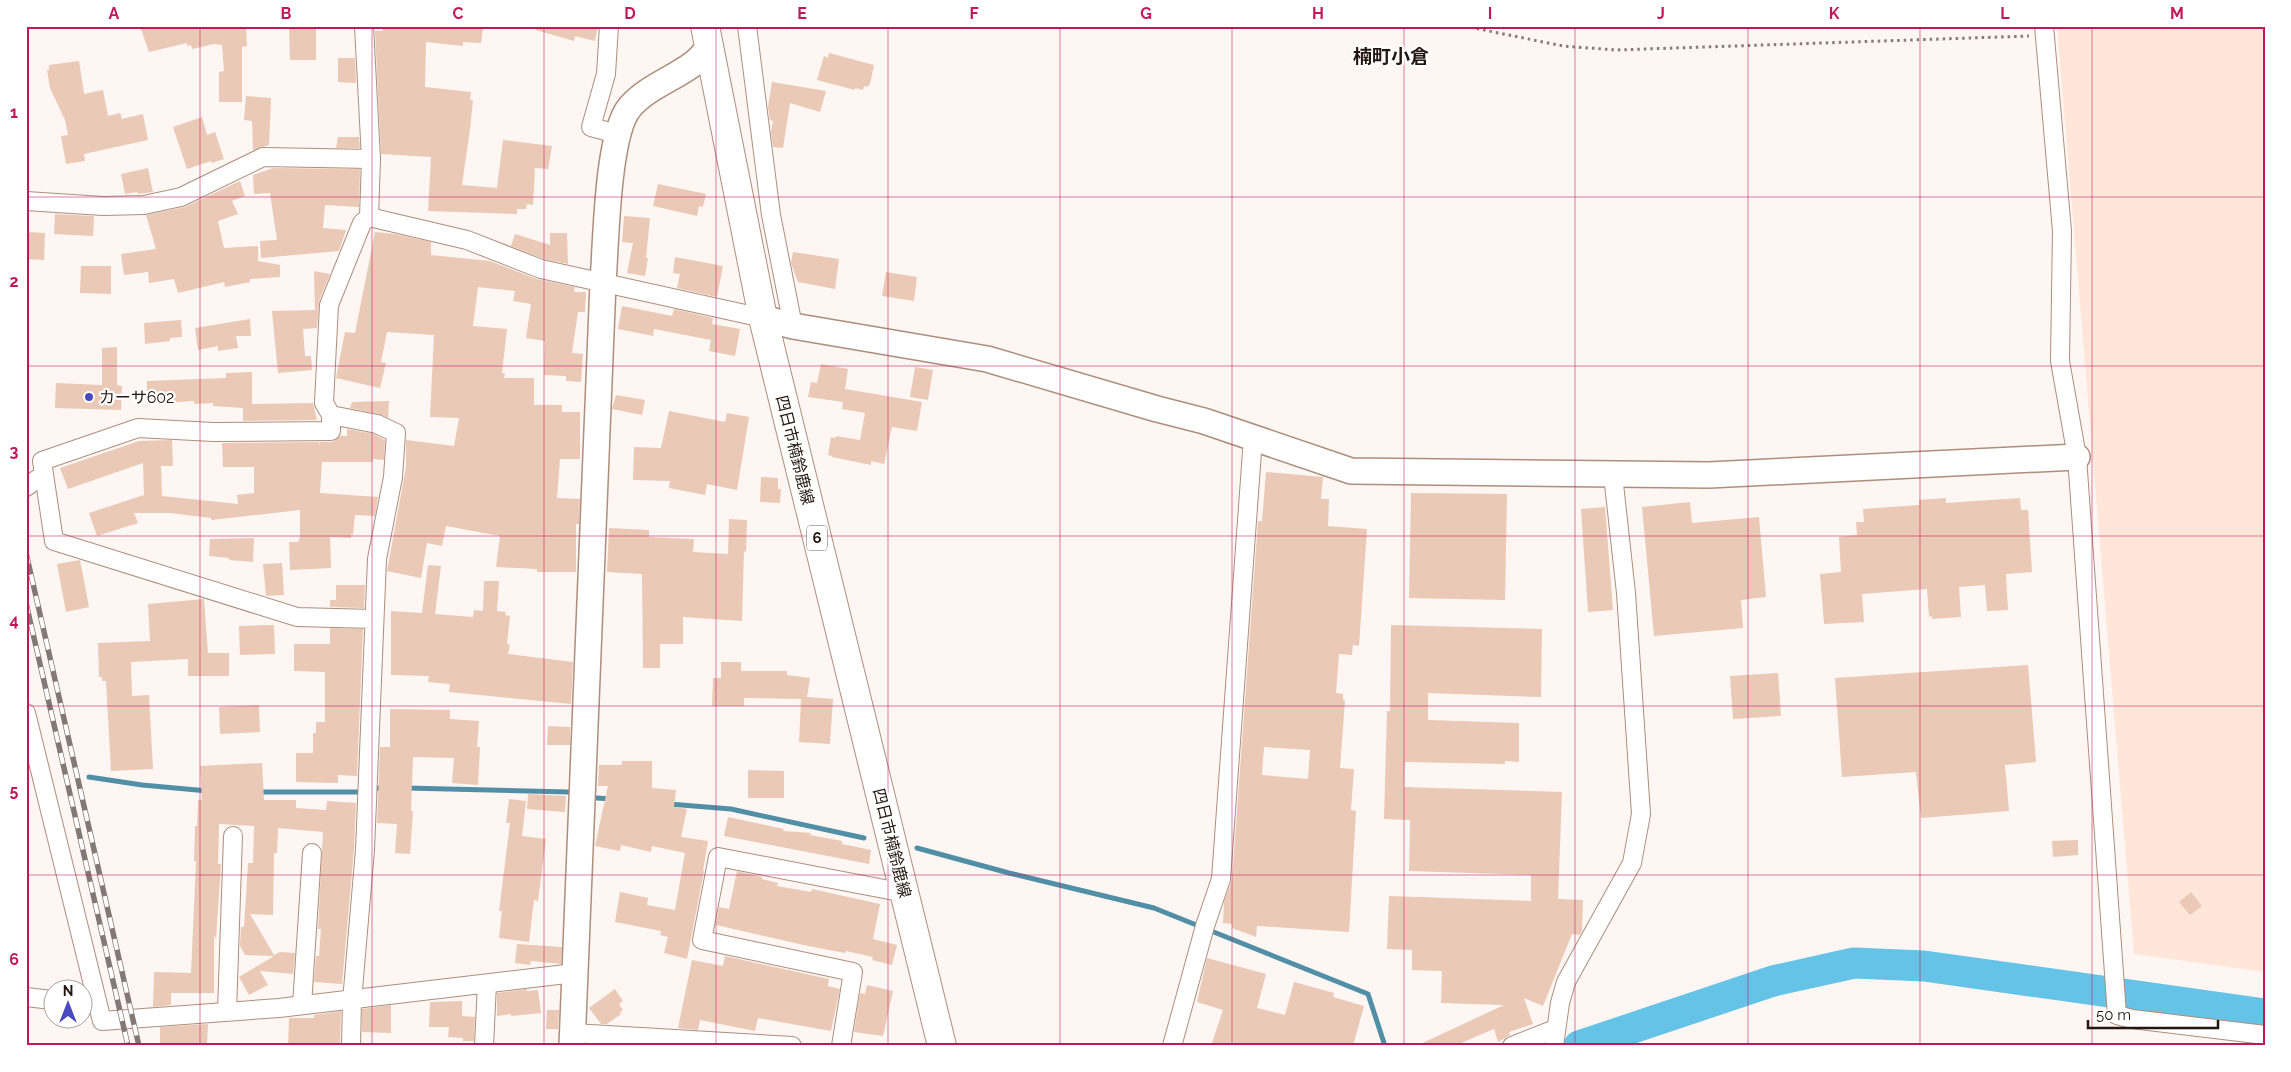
<svg xmlns="http://www.w3.org/2000/svg" width="2291" height="1072" font-family="Raleway,'Noto Sans JP',sans-serif">
  <style>
    .built { fill: #ffe6d8 }
    .lines { fill: none; stroke-linecap: round; stroke-linejoin: round }
    .stream { stroke: #518fa7; stroke-width: 5 }
    .river { stroke: #65c3e8; stroke-width: 31 }
    .building { fill: #eac9b6; fill-rule: evenodd }
    .street-casing { stroke: #ad8e7c; stroke-width: 20 }
    .secondary-casing { stroke: #ad8e7c; stroke-width: 28 }
    .primary-casing { stroke: #ad8e7c; stroke-width: 30 }
    .path { stroke: #857b76; stroke-width: 3; stroke-dasharray: 2.5 4; stroke-linecap: butt }
    .street { stroke: #fff; stroke-width: 18 }
    .secondary { stroke: #fff; stroke-width: 25 }
    .primary { stroke: #fff; stroke-width: 28 }
    .rail-casing { stroke: #837974; stroke-width: 5.5 }
    .rail { stroke: #fff; stroke-width: 4; stroke-dasharray: 11; stroke-linecap: butt }
    .grid { fill: none; stroke: #c2185b; stroke-width: 1; stroke-opacity: 0.55 }
    .poi-dot { fill: #4849be; stroke: #fff; stroke-width: 2 }
    .labels { text-anchor: middle; dominant-baseline: central; stroke-width: 4.5; stroke-linejoin: round; paint-order: stroke }
    .shield { fill: #fff; stroke: #645c57; stroke-width: 1 }
    .shield-label { font-size: 15px; font-weight: bold; fill: #22160f }
    .poi-label { font-size: 16px; fill: #22160f; stroke: #fff; text-anchor: start }
    .street-label { font-size: 16px; fill: #22160f; stroke: #fff }
    .quarter-label { font-size: 19px; font-weight: bold; fill: #22160f; stroke: #fff }
    .neatline { fill: none; stroke: #c2185b; stroke-width: 2 }
    .grid-label { font-size: 16px; text-anchor: middle; font-weight: bold; fill: #c2185b }
  </style>
  <rect width="100%" height="100%" fill="#fdf6f3"/>
  <polygon class="built" points="2057,26 2265,26 2265,972 2134,954"/>
  <g class="lines">
    <g class="stream">
      <polyline points="89,777 142,785 208,791"/>
      <polyline points="406,788 568,792"/>
      <polyline points="259,792 358,792 385,787"/>
      <polyline points="597,798 611,799"/>
      <polyline points="669,804 731,809 864,838"/>
      <polyline points="917,848 1009,873 1154,908 1368,994 1385,1046"/>
    </g>
    <polyline class="river" points="1579,1046 1773,981 1854,963 1924,966 2265,1014"/>
  </g>
  <g class="building">
    <polygon points="140,26 246,26 247,46 242,47 242,102 219,102 219,72 224,71 222,45 214,44 192,49 191,45 187,46 187,43 149,52"/>
    <polygon points="289,26 316,26 316,60 290,60"/>
    <polygon points="395,26 483,28 481,43 463,42 463,46 426,42 425,87 471,92 470,100 473,100 470,129 462,185 497,188 503,140 552,146 548,169 535,168 533,205 527,204 526,209 517,209 517,214 428,211 431,157 381,154 375,31 383,31 383,28 395,28"/>
    <polygon points="537,26 598,26 595,41 575,36 574,41 536,30"/>
    <polygon points="829,53 874,65 870,84 867,87 864,86 863,90 855,88 855,90 817,80 824,56 828,58"/>
    <polygon points="338,58 355,58 356,83 338,82"/>
    <polygon points="79,61 84,94 103,90 108,116 120,113 122,119 143,114 148,140 84,154 85,161 66,164 61,136 68,135 65,120 50,88 47,70 49,70 49,65"/>
    <polygon points="772,82 826,91 820,112 790,103 783,148 773,147 771,132 773,121 770,120 768,107"/>
    <polygon points="246,96 271,98 269,145 253,150 252,121 244,120"/>
    <polygon points="202,117 207,135 215,132 224,159 212,163 211,161 187,169 173,127"/>
    <polygon points="338,137 359,137 360,148 336,148"/>
    <polygon points="148,168 153,192 138,194 137,192 125,194 121,174"/>
    <polygon points="273,168 360,169 359,207 325,205 323,228 346,230 339,251 261,258 260,241 277,240 270,193 254,194 253,175"/>
    <polygon points="240,181 245,196 232,201 238,214 218,221 224,248 258,246 258,261 280,265 280,277 250,279 250,282 225,287 224,282 178,293 174,279 149,283 148,272 124,275 121,254 156,249 146,215 185,207"/>
    <polygon points="658,184 706,194 703,207 699,206 697,216 653,206"/>
    <polygon points="55,214 94,216 93,236 54,234"/>
    <polygon points="624,216 650,218 646,258 648,258 645,276 627,273 633,243 622,242"/>
    <polygon points="26,232 45,233 44,260 26,259"/>
    <polygon points="375,232 395,234 431,242 431,255 490,261 537,279 575,287 574,292 586,292 585,312 578,312 572,353 583,354 581,382 566,381 566,376 544,375 545,341 526,338 531,304 513,301 515,291 478,287 473,326 507,329 502,373 505,373 504,378 534,378 534,405 562,405 562,412 580,412 580,459 560,459 557,498 580,499 579,524 576,524 576,572 537,572 537,569 496,567 500,536 446,526 442,546 427,543 421,578 387,571 406,467 406,440 454,446 459,418 430,417 434,335 387,332 381,362 386,363 380,388 336,378 345,332 355,333"/>
    <polygon points="550,233 567,233 568,264 544,259 511,246 515,234 550,245"/>
    <polygon points="793,252 839,259 835,289 798,282 791,263"/>
    <polygon points="675,257 723,266 717,297 677,288 680,274 673,273"/>
    <polygon points="81,266 111,266 111,294 80,293"/>
    <polygon points="314,271 330,274 319,301 317,328 303,329 305,356 311,356 312,370 278,373 272,311 315,310"/>
    <polygon points="886,272 917,277 914,301 882,296"/>
    <polygon points="622,306 672,316 674,309 713,318 712,324 740,329 735,356 709,351 711,340 654,329 653,336 618,329"/>
    <polygon points="250,319 251,336 236,336 238,348 218,351 218,346 198,350 195,328"/>
    <polygon points="181,320 182,337 170,338 170,341 145,344 144,323"/>
    <polygon points="117,347 117,385 122,386 121,410 55,408 56,383 102,385 102,348"/>
    <polygon points="821,364 848,369 845,389 922,402 917,431 892,427 884,464 871,461 871,465 832,457 832,456 828,455 831,437 835,438 836,436 860,440 865,413 842,409 843,402 808,397 811,382 817,383"/>
    <polygon points="915,367 933,370 928,400 910,397"/>
    <polygon points="252,372 252,404 313,403 317,420 243,421 243,408 213,406 213,403 194,404 194,401 147,404 147,381 226,378 226,373"/>
    <polygon points="616,395 645,400 642,415 612,409"/>
    <polygon points="389,401 388,418 379,414 350,408 352,402"/>
    <polygon points="669,411 725,422 727,413 749,417 737,490 707,484 705,495 669,488 670,481 633,480 634,447 661,448"/>
    <polygon points="347,429 374,434 385,440 384,460 373,459 373,462 322,462 320,493 378,497 375,516 355,515 353,535 351,534 351,538 330,537 331,568 290,570 289,542 298,542 300,537 300,510 211,520 211,518 170,513 134,513 138,523 97,536 89,513 144,495 143,463 68,489 60,468 139,441 172,440 173,466 161,466 162,496 238,504 237,495 254,493 254,467 223,467 222,443 319,442 320,445 320,442 332,442 340,436 347,436"/>
    <path d="M1266,472L1323,477L1321,499H1329L1328,526L1367,529L1359,646L1353,645L1352,655L1339,654L1336,693L1343,694V700L1345,701L1340,768L1354,769L1351,810L1356,811L1349,932L1257,926L1256,937L1232,928V924L1223,923L1224,902L1232,880L1258,521H1262ZM1264,747L1310,750L1308,779L1262,775Z"/>
    <polygon points="761,477 778,478 778,489 781,489 780,503 760,502"/>
    <polygon points="1411,493 1507,494 1505,600 1409,598"/>
    <polygon points="1946,498 1946,503 2020,498 2021,510 2028,510 2032,572 2006,574 2008,610 1987,611 1985,585 1959,587 1961,617 1932,619 1932,616 1929,617 1927,589 1862,594 1864,622 1824,624 1820,574 1841,572 1839,537 1857,535 1856,522 1864,522 1863,509 1919,505 1919,500"/>
    <polygon points="1690,502 1692,523 1759,517 1766,597 1741,600 1743,628 1654,636 1642,507"/>
    <polygon points="1605,507 1613,610 1588,612 1581,509"/>
    <polygon points="729,519 747,520 746,552 744,551 742,621 683,617 683,644 660,644 660,668 643,668 642,574 607,572 609,528 649,530 649,537 694,539 693,552 728,554"/>
    <polygon points="254,538 253,562 229,560 229,558 209,556 210,539"/>
    <polygon points="80,560 89,607 66,612 57,564"/>
    <polygon points="282,563 284,595 266,596 263,564"/>
    <polygon points="428,565 441,566 435,614 473,617 474,610 483,611 484,581 499,581 497,611 506,612 505,615 510,616 507,644 510,645 508,654 573,662 571,704 449,692 450,684 428,682 429,676 391,675 391,611 422,613"/>
    <polygon points="336,585 365,585 364,608 330,607 330,600 336,600"/>
    <polygon points="204,599 208,653 229,653 229,676 188,676 188,659 131,662 132,696 149,695 153,769 111,771 106,681 102,681 102,677 99,677 98,643 150,641 148,604"/>
    <polygon points="274,625 275,654 240,655 239,626"/>
    <polygon points="1391,625 1542,629 1541,697 1428,693 1428,720 1519,723 1519,762 1505,761 1505,764 1405,762 1404,787 1562,792 1558,899 1583,900 1582,931 1580,935 1572,934 1543,1006 1524,998 1533,1024 1509,1032 1510,1035 1498,1042 1494,1029 1454,1046 1416,1046 1504,1005 1441,1003 1442,971 1412,970 1412,950 1387,949 1389,896 1531,901 1531,875 1409,871 1410,820 1384,819 1387,711 1390,711"/>
    <polygon points="330,628 363,629 357,776 338,775 338,783 296,782 296,753 313,753 313,733 316,733 316,722 325,722 325,672 294,671 294,644 330,644"/>
    <polygon points="721,662 741,662 741,671 787,671 787,675 810,678 807,697 833,699 830,744 799,742 801,699 744,698 744,706 712,706 713,678 721,678"/>
    <polygon points="2028,665 2036,762 2005,765 2009,811 1921,818 1916,772 1842,777 1835,678"/>
    <polygon points="1778,673 1781,716 1733,719 1730,676"/>
    <polygon points="259,705 260,732 220,734 219,707"/>
    <polygon points="390,709 450,710 450,719 479,721 477,747 480,747 478,785 452,783 454,758 413,757 411,811 413,811 410,854 395,853 397,824 377,823 380,747 390,747"/>
    <polygon points="548,726 570,727 570,745 547,745"/>
    <polygon points="622,761 652,761 652,788 676,790 674,807 687,809 681,837 708,841 703,871 704,871 687,959 664,953 668,937 660,935 661,931 615,922 620,892 648,898 647,905 675,910 685,853 652,846 651,852 621,845 620,851 595,846 608,786 598,786 599,765 622,765"/>
    <polygon points="262,763 264,800 296,800 296,808 326,810 327,801 356,803 354,849 342,984 314,982 316,956 319,956 321,929 318,929 323,832 278,828 277,853 274,853 273,915 250,914 274,955 280,952 295,953 293,974 260,971 268,985 249,995 239,977 274,956 245,955 240,946 241,927 244,927 248,863 253,863 254,826 219,824 218,864 221,864 216,939 214,935 214,993 171,993 171,1005 153,1007 154,972 191,973 196,861 194,861 195,826 197,826 198,800 202,800 200,766"/>
    <polygon points="748,770 784,771 784,798 748,798"/>
    <polygon points="528,794 566,796 565,812 527,809"/>
    <polygon points="509,799 526,801 522,836 546,839 538,901 534,900 529,942 499,938 502,911 499,911 510,823 506,823"/>
    <polygon points="728,817 784,829 783,831 811,833 810,835 842,841 842,844 871,850 869,864 724,836"/>
    <polygon points="2078,840 2078,855 2053,857 2052,841"/>
    <polygon points="737,871 762,877 762,879 778,883 777,886 811,892 812,889 880,904 873,939 897,945 892,965 872,960 873,957 846,951 845,953 808,946 716,925 719,907 729,909"/>
    <polygon points="2191,892 2202,906 2190,915 2179,902"/>
    <polygon points="517,944 562,947 561,964 531,961 530,965 515,963"/>
    <polygon points="725,956 829,979 828,986 840,989 831,1031 758,1018 755,1031 700,1020 698,1030 678,1028 692,960 723,966"/>
    <polygon points="1207,958 1266,974 1257,1008 1285,1015 1294,982 1334,993 1333,997 1364,1006 1353,1046 1211,1046 1223,1010 1197,1002"/>
    <polygon points="867,985 893,991 883,1036 854,1032 860,993 865,994"/>
    <polygon points="527,989 527,991 538,990 541,1013 511,1016 511,1014 497,1016 497,993"/>
    <polygon points="615,989 623,1001 619,1004 623,1010 620,1012 621,1014 607,1024 601,1024 589,1008"/>
    <polygon points="462,1001 462,1016 475,1017 474,1041 463,1041 463,1038 448,1037 449,1027 429,1027 430,1002"/>
    <polygon points="391,1005 391,1033 362,1032 362,1009"/>
    <polygon points="547,1010 559,1010 558,1029 546,1029"/>
    <polygon points="341,1011 340,1046 288,1046 289,1018 314,1018 314,1015"/>
    <polygon points="208,1024 207,1045 160,1044 160,1027"/>
  </g>
  <g class="lines">
    <g class="street-casing">
      <g id="street">
        <polyline points="609,26 606,74 591,127 617,134"/>
        <polyline points="747,26 771,215 793,326"/>
        <polyline points="2044,26 2062,231 2060,361 2077,457 2117,1015 2132,1019 2265,1035"/>
        <polyline points="26,201 103,206 144,205 181,197 263,157 371,159"/>
        <polyline points="369,217 467,240 541,269 763,318"/>
        <polyline points="331,415 324,403 329,305 362,223 369,217 371,159 364,26"/>
        <polyline points="26,487 43,475"/>
        <polyline points="26,713 102,1021 279,1008 575,973"/>
        <polyline points="26,997 52,1000"/>
        <polyline points="302,1005 312,853"/>
        <polyline points="227,1011 233,836"/>
        <polyline points="573,1033 792,1046"/>
        <polyline points="351,1046 352,1001 365,850 377,559 393,477 396,433 377,424 331,415 331,431 213,432 138,428 42,461 54,541 297,617 374,619"/>
        <polyline points="484,1046 487,984"/>
        <polyline points="841,1046 853,972 702,940 718,857 905,893"/>
        <polyline points="1172,1046 1205,926 1221,879 1253,438"/>
        <polyline points="1512,1046 1555,1029"/>
        <polyline points="1554,1046 1560,1003 1566,982 1632,863 1641,814 1626,593 1613,475"/>
      </g>
    </g>
    <g class="secondary-casing">
      <g id="secondary">
        <polyline points="763,318 793,326 987,359 1157,409 1204,421 1351,471 1709,475 2077,457"/>
        <path d="M572,1046L603,283C606,244 607,133 630,107C646,88 673,79 693,64C699,60 704,53 709,48"/>
      </g>
    </g>
    <g class="primary-casing">
      <polyline id="primary" points="705,26 763,318 942,1046"/>
    </g>
    <polyline class="path" points="1464,26 1563,46 1616,50 2029,36"/>
    <use href="#street" class="street"/>
    <use href="#secondary" class="secondary"/>
    <use href="#primary" class="primary"/>
    <g class="rail-casing">
      <g id="rail">
        <polyline points="26,553 139,1046"/>
        <polyline points="26,603 128,1046"/>
      </g>
    </g>
    <use href="#rail" class="rail"/>
  </g>
  <path class="grid" d="M200,26V1046M372,26V1046M544,26V1046M716,26V1046M888,26V1046M1060,26V1046M1232,26V1046M1404,26V1046M1575,26V1046M1748,26V1046M1920,26V1046M2092,26V1046M26,197H2265M26,366H2265M26,536H2265M26,706H2265M26,875H2265"/>
  <circle class="poi-dot" cx="89" cy="397" r="5"/>
  <g class="labels">
    <rect class="shield" x="807" y="525.5" width="20" height="25" rx="4"/>
    <g class="shield-label">
      <text x="817" y="538">6</text>
    </g>
    <g class="poi-label">
      <text x="99" y="397">カーサ602</text>
    </g>
    <g class="street-label">
      <text transform="translate(795 450) rotate(76)">四日市楠鈴鹿線</text>
      <text transform="translate(892 843) rotate(76)">四日市楠鈴鹿線</text>
    </g>
    <g class="quarter-label">
      <text x="1391" y="56">楠町小倉</text>
    </g>
  </g>
  <rect width="2291" height="1072" fill="none" stroke="#ffffff" stroke-width="55"/>
  <g transform="translate(68 1004)"><circle r="24" fill="#ffffff" stroke="#a7a29f"/>
  <path d="M0-4L9 19L0 12L-9 19Z" fill="#4849be"/>
  <text y="-8" font-size="14" font-weight="bold" text-anchor="middle" fill="#22160f">N</text>
  </g>
  <path d="M2088 1020v8h130v-8" fill="none" stroke="#22160f" stroke-width="2.5"/>
  <text x="2096" y="1020" font-size="15" fill="#22160f" stroke="#ffffff" stroke-width="4" paint-order="stroke">50 m</text>
  <rect x="28" y="28" width="2236" height="1016" class="neatline"/>
  <g class="grid-label">
    <text x="114" y="19">A</text>
    <text x="286" y="19">B</text>
    <text x="458" y="19">C</text>
    <text x="630" y="19">D</text>
    <text x="802" y="19">E</text>
    <text x="974" y="19">F</text>
    <text x="1146" y="19">G</text>
    <text x="1318" y="19">H</text>
    <text x="1490" y="19">I</text>
    <text x="1661" y="19">J</text>
    <text x="1834" y="19">K</text>
    <text x="2005" y="19">L</text>
    <text x="2177" y="19">M</text>
    <text x="14" y="118">1</text>
    <text x="14" y="287">2</text>
    <text x="14" y="457">3</text>
    <text x="14" y="626">4</text>
    <text x="14" y="796">5</text>
    <text x="14" y="965">6</text>
  </g>
</svg>
